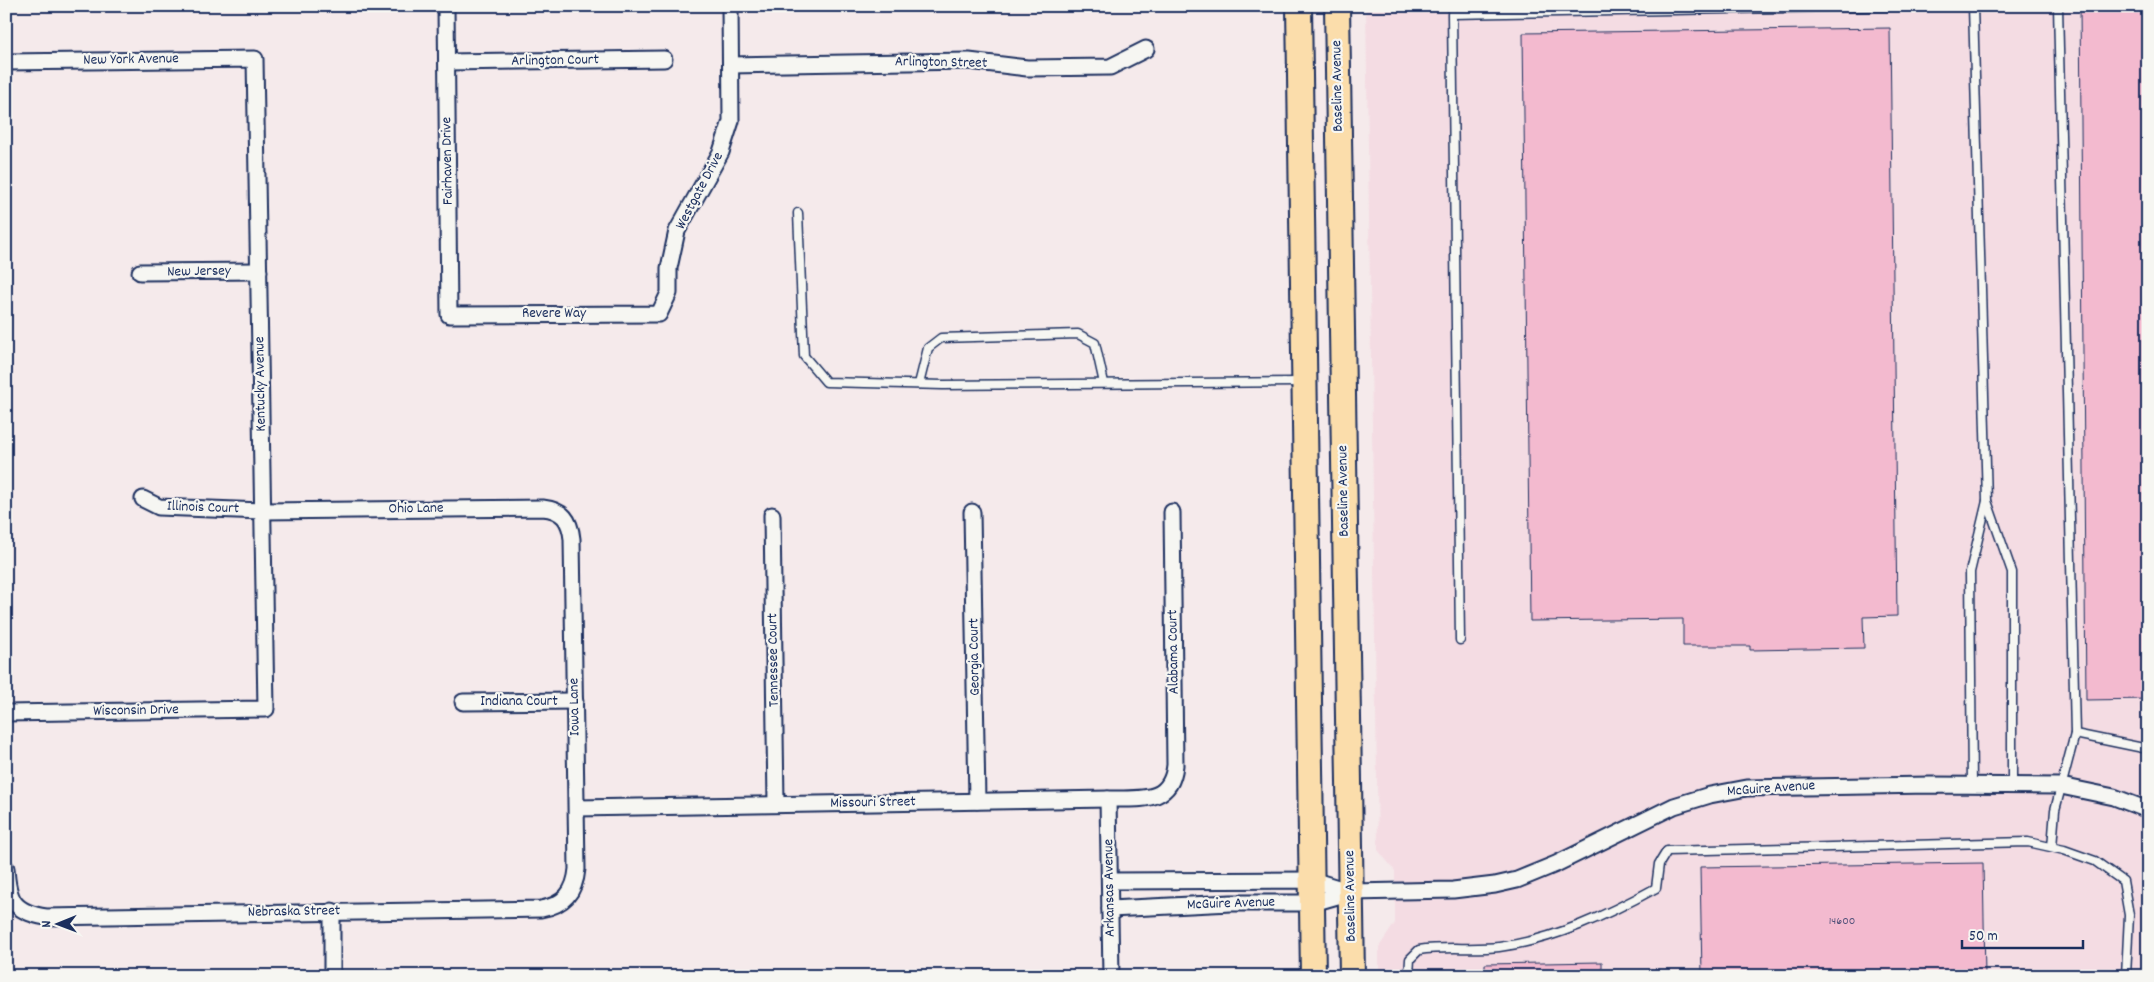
<svg xmlns="http://www.w3.org/2000/svg" width="2154" height="982" font-family="Dekko,sans-serif">
  <style>
    .built { fill: #f4dce3 }
    .building { fill: #f3bacf; stroke: #1b2f5e }
    .lines { fill: none; stroke-linecap: round; stroke-linejoin: round }
    .lane-casing { stroke: #1b2f5e; stroke-width: 11 }
    .street-casing { stroke: #1b2f5e; stroke-width: 19 }
    .primary-casing { stroke: #1b2f5e; stroke-width: 28 }
    .lane { stroke: #f6f6f2; stroke-width: 8 }
    .street { stroke: #f6f6f2; stroke-width: 15 }
    .primary { stroke: #fbddab; stroke-width: 24 }
    .labels { text-anchor: middle; dominant-baseline: central; stroke-width: 4.5; stroke-linejoin: round; paint-order: stroke }
    .number-label { font-size: 12px; fill: #51527a }
    .street-label { font-size: 15px; fill: #1b2f5e; stroke: #f6f6f2 }
  </style>
  <rect width="100%" height="100%" fill="#f5eaeb"/>
  <filter id="ink" filterUnits="userSpaceOnUse"><feTurbulence type="fractalNoise" baseFrequency=".02" numOctaves="2"/><feDisplacementMap in="SourceGraphic" scale="10" xChannelSelector="R" yChannelSelector="G"/><feConvolveMatrix kernelMatrix="1 2 1 2 8 2 1 2 1" color-interpolation-filters="sRGB"/></filter>
  <g filter="url(#ink)">
    <polygon class="built" points="1366,6 2148,6 2148,976 1379,976 1379,947 1395,923 1395,871 1378,850"/>
    <g class="building">
      <polygon points="2080,6 2148,6 2148,699 2086,700"/>
      <polygon points="1890,28 1897,616 1863,617 1864,648 1750,650 1750,646 1683,646 1683,619 1530,621 1523,33"/>
      <polygon points="1983,863 1985,976 1702,976 1700,867"/>
      <polygon points="1602,962 1602,976 1485,976 1485,964"/>
    </g>
    <g class="lines">
      <g class="lane-casing">
        <g id="lane">
          <polyline points="2058,6 2075,734 2148,749"/>
          <polyline points="798,213 804,356 826,382 943,385 1302,382"/>
          <polyline points="919,384 928,348 941,338 1078,334 1095,343 1104,383"/>
          <polyline points="1987,501 2012,572 2012,784"/>
          <polyline points="1460,640 1452,14 1902,6"/>
          <polyline points="1972,785 1970,572 1987,501 1973,6"/>
          <polyline points="2052,847 2055,810 2075,734"/>
          <path d="M1409,976L1410,959L1419,950C1445,946 1473,950 1499,947C1554,940 1609,914 1656,888L1659,864L1667,851L2028,842L2064,850L2095,861L2123,881L2129,915L2126,976"/>
        </g>
      </g>
      <g class="street-casing">
        <g id="street">
          <polyline points="446,6 449,315 659,314 669,293 669,268 677,231 721,152 731,121 730,6"/>
          <polyline points="6,62 255,59 266,709 6,713"/>
          <polyline points="447,62 664,59"/>
          <polyline points="731,65 969,61 1027,68 1110,67 1146,49"/>
          <polyline points="140,272 259,271"/>
          <polyline points="972,512 977,801"/>
          <polyline points="772,515 776,804"/>
          <polyline points="463,702 575,701"/>
          <polyline points="1108,799 1111,976"/>
          <path d="M577,808L1108,799C1139,798 1171,805 1175,765L1172,512"/>
          <path d="M6,868C8,900 13,912 46,917L541,909C564,905 575,892 577,869L572,539C570,520 563,510 543,508L264,511L159,507L143,499"/>
          <polyline points="1110,881 1312,880 1351,892"/>
          <polyline points="1110,909 1231,903 1313,903 1351,892 1453,890 1495,885 1517,880 1556,864 1674,806 1710,795 1747,788 1931,785 2061,786 2114,797 2148,810"/>
          <polyline points="332,911 332,976"/>
        </g>
      </g>
      <g class="primary-casing">
        <g id="primary">
          <polyline points="1299,6 1313,976"/>
          <polyline points="1337,6 1352,976"/>
        </g>
      </g>
      <use href="#lane" class="lane"/>
      <use href="#street" class="street"/>
      <use href="#primary" class="primary"/>
    </g>
  </g>
  <g class="labels">
    <g class="number-label">
      <text x="1842" y="921">14600</text>
    </g>
    <g class="street-label">
      <text transform="translate(131 60) rotate(-1)">New York Avenue</text>
      <text transform="translate(555 61) rotate(-1)">Arlington Court</text>
      <text transform="translate(941 63) rotate(1)">Arlington Street</text>
      <text transform="translate(1338 86) rotate(-91)">Baseline Avenue</text>
      <text transform="translate(448 161) rotate(-91)">Fairhaven Drive</text>
      <text transform="translate(700 191) rotate(-62)">Westgate Drive</text>
      <text transform="translate(199 272) rotate(-1)">New Jersey</text>
      <text x="554" y="314">Revere Way</text>
      <text transform="translate(261 384) rotate(-91)">Kentucky Avenue</text>
      <text transform="translate(1344 491) rotate(-91)">Baseline Avenue</text>
      <text transform="translate(203 508) rotate(2)">Illinois Court</text>
      <text transform="translate(416 509) rotate(-1)">Ohio Lane</text>
      <text transform="translate(1174 652) rotate(-91)">Alabama Court</text>
      <text transform="translate(975 657) rotate(-91)">Georgia Court</text>
      <text transform="translate(774 660) rotate(-91)">Tennessee Court</text>
      <text x="519" y="702">Indiana Court</text>
      <text transform="translate(575 707) rotate(-91)">Iowa Lane</text>
      <text transform="translate(136 711) rotate(-1)">Wisconsin Drive</text>
      <text transform="translate(1771 789) rotate(-4)">McGuire Avenue</text>
      <text transform="translate(873 803) rotate(-1)">Missouri Street</text>
      <text transform="translate(1110 888) rotate(-91)">Arkansas Avenue</text>
      <text transform="translate(1351 896) rotate(-91)">Baseline Avenue</text>
      <text transform="translate(1231 904) rotate(-2)">McGuire Avenue</text>
      <text transform="translate(294 912) rotate(-1)">Nebraska Street</text>
    </g>
  </g>
  <rect width="2154" height="982" fill="none" stroke="#f6f6f2" stroke-width="25"/>
  <rect x="12" y="12" width="2129" height="957" fill="none" stroke="#1b2f5e" stroke-width="2" filter="url(#ink)"/>
  <g transform="translate(58 924) rotate(269)" stroke="#f6f6f2" stroke-width="4" paint-order="stroke">
  <path d="M0-4L9 19L0 12L-9 19Z" fill="#1b2f5e"/>
  <text y="-8" font-size="14" font-weight="bold" text-anchor="middle" fill="#1b2f5e">N</text>
  </g>
  <path d="M1962 940v8h121v-8" fill="none" stroke="#1b2f5e" stroke-width="2.5"/>
  <text x="1969" y="940" font-size="15" fill="#1b2f5e" stroke="#f6f6f2" stroke-width="4" paint-order="stroke">50 m</text>
</svg>
